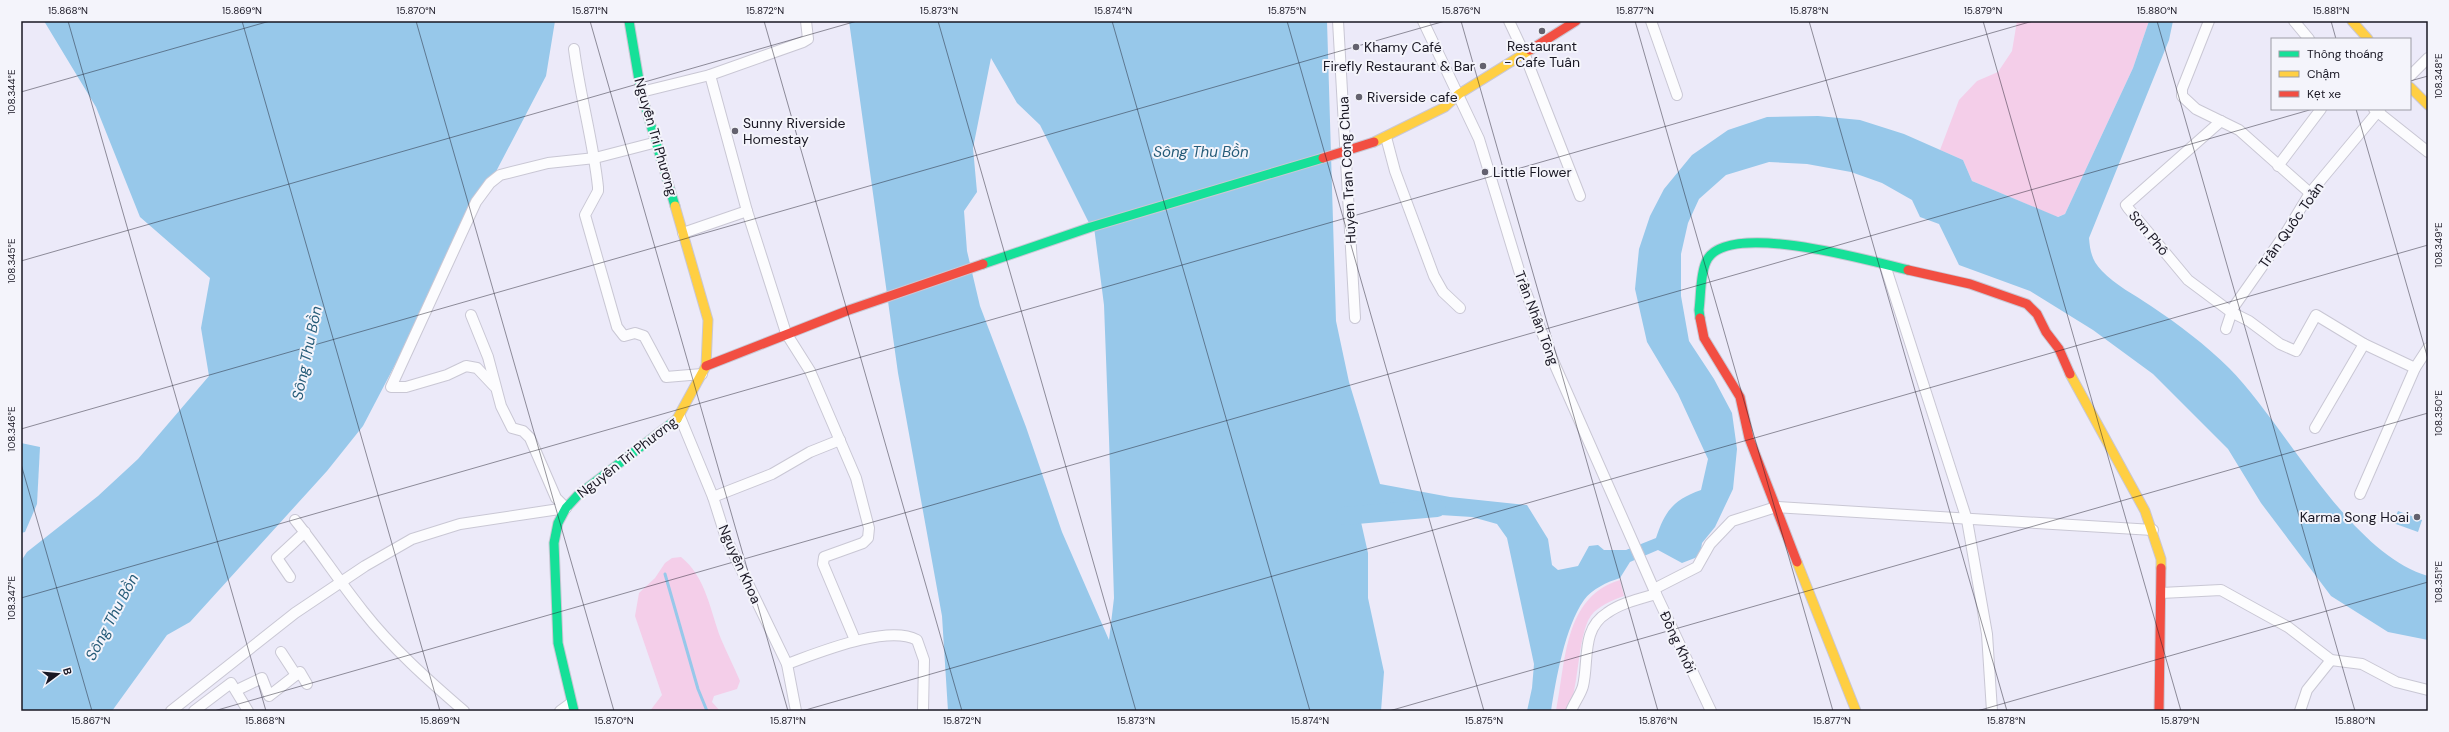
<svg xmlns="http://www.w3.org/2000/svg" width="2449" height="732" font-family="'DM Sans',sans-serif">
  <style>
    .green { fill: #f4cee9 }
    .water { fill: #97c8ea; fill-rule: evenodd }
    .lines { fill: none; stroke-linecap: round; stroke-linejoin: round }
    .stream { stroke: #97c8ea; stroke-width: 3 }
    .river { stroke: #97c8ea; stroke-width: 18 }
    .street-casing { stroke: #c9c7d4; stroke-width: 12 }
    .fast-casing { stroke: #c9c7d4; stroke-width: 11 }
    .slow-casing { stroke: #c9c7d4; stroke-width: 11 }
    .jam-casing { stroke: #c9c7d4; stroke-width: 11 }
    .street { stroke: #fcfcfe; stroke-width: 10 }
    .fast { stroke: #16e098; stroke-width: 9 }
    .slow { stroke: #ffcf43; stroke-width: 9 }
    .jam { stroke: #f24e42; stroke-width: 9 }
    .jam-bridge-casing { stroke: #c9c7d4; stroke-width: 11; stroke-linecap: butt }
    .jam-bridge { stroke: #f24e42; stroke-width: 9 }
    .ticks { fill: none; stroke: #191723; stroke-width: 1; stroke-opacity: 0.45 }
    .poi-dot { fill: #63616e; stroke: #f4f4fb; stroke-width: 1.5 }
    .labels { text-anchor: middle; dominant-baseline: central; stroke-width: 4; stroke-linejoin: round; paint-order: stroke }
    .poi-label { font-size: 14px; fill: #191723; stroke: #f4f4fb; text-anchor: start }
    .street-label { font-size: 14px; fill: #191723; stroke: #f4f4fb }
    .water-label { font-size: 15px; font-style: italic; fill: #255b78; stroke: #f4f4fb }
    .neatline { fill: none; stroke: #191723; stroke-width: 1.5 }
    .ticks-label { font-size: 10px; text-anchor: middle; fill: #191723 }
  </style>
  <rect width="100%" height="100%" fill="#eceaf9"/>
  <g class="green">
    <polygon points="2017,21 2149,21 2133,68 2065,214 2057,217 1972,181 1963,160 1940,150 1959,100 1977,81 1998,72 2012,51"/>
    <path d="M681,557C706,577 710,610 721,639C727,653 734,667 740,681L737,689L714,696L712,702L720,711H650L662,695L635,616L639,593L655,578L665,563L672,558Z"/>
    <path d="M1620,580L1624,596C1613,600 1603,604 1594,612C1577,628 1580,687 1568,711H1556C1566,663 1563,597 1620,580Z"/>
  </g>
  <g class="water">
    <polygon points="44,21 555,21 546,76 363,426 327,471 190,622 167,635 112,711 21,711 21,561 27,552 98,496 138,459 209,376 201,328 210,278 140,217 96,107"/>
    <path d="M849,21H1327L1336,321L1349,382L1380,484L1450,497L1527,505L1548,539L1552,565L1558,570L1578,566L1589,546L1598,545L1604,550H1626L1656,538C1665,511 1673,500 1701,490L1708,459L1678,394L1647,342L1635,289L1639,249L1650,216L1664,189L1692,155L1728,130L1767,117L1818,116L1860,120L1904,134L1963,160L1972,181L2058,217L2065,214L2133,68L2149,21H2173L2169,40L2089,238C2090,251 2092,261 2102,271C2115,285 2135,295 2151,306C2178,324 2206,345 2229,368C2287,427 2349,553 2428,576V640L2388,632L2331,596L2261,503L2228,449L2153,374L2093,330L2030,291L1959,265L1939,224L1920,217L1912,200L1882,183L1851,172L1807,164L1769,162L1726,175L1699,199L1688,223L1681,254V296L1689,341L1714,379L1732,413L1737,449L1733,489L1715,527L1702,543L1700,556L1682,563L1658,550L1630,562L1620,578C1607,582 1592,589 1584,600C1565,627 1556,679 1551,711H1527L1532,688L1534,664L1507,538L1497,524L1472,517L1424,514L1389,504L1377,507L1361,522L1368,553V598L1384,672L1381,711H948L942,616L898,373ZM991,58L1017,103L1040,125L1091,227H1094L1104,305L1109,438L1114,598L1109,640L1062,532L1026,427L980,306L967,251L964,211L977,192L973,148Z"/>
    <polygon points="21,443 40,447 37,504 25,532 21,533"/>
    <polygon points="2398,511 2422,520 2418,532 2393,523"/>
  </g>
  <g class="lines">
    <polyline class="stream" points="665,574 698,689 707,711"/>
    <polyline class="river" points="1345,516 1437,508"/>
    <g class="street-casing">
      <g id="street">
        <polyline points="1338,21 1355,318"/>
        <polyline points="1423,21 1479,139 1525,290 1554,363 1656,594 1711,711"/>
        <polyline points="1509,21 1524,53 1580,196"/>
        <polyline points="1651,21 1677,95"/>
        <polyline points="2209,21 2182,89 2182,96 2196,109 2239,130 2310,193"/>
        <polyline points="2294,21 2309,39"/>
        <path d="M574,49C580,96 593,140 598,187V191L585,215L617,327L624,336L635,333L644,336L666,377L702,374"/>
        <polyline points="710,75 747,211 786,333 810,371 856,478 869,528 868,538 863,543 824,557 823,564 855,640"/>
        <polyline points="2410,76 2428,58"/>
        <polyline points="641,92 710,75 803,42 808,39 806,21"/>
        <polyline points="2374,109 2428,152"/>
        <polyline points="2221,121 2126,205 2128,208 2188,280 2231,312 2249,321 2280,344 2296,351 2316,315 2364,344 2415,368"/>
        <polyline points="1386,137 1395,171 1434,276 1443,292 1460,308"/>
        <polyline points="2278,166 2321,109"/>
        <polyline points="683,233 747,211"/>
        <polyline points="1885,265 1967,520 1987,634 1992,711"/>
        <polyline points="471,315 488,357 501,406 512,428 523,431 530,438 556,498 566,508"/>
        <polyline points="2226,329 2233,308 2287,231 2310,193 2380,109"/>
        <polyline points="494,386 477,368 466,366 447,375 406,387 391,387 476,202 490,183 500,175 548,163 595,158 657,142"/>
        <polyline points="680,417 713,497 726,538 787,664 796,711"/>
        <polyline points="2315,428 2364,344"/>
        <polyline points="2360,494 2415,368 2428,348"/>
        <polyline points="713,497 772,474 810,452 840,440"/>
        <path d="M295,520C319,550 339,581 363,611C392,648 428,680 464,711"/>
        <polyline points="290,577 277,558 305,532"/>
        <polyline points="1654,589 1697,567 1710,544 1732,521 1776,507 2153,530"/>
        <polyline points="2161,593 2221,590 2288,627 2331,660 2362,664 2396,682 2428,690"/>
        <path d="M787,664C818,653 887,624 917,640L924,660L923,711"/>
        <polyline points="296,675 300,672 307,684"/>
        <polyline points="237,690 262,678 269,696 296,675 281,652"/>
        <polyline points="171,711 295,613 365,566 412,539 460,524 566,508"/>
        <polyline points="194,711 231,683 248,711"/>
        <polyline points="560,711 571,703"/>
        <path d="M1571,711C1574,703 1581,694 1583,686C1589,661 1581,629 1607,613C1621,603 1639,599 1656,594"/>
        <polyline points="2300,711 2307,690 2331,660"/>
      </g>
    </g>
    <g class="fast-casing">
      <g id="fast">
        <polyline points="629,21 641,92 675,206"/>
        <polyline points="983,264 1091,227 1323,158"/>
        <path d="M1700,318L1699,310C1701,295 1700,275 1706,262C1724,218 1874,262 1908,270"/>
        <polyline points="574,711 558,643 554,543 558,523 566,508 578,495 677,419"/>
      </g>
    </g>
    <g class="slow-casing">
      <g id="slow">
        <polyline points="2352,21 2368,39"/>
        <polyline points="2410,87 2428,105"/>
        <polyline points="1374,142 1445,107 1459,94 1530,50"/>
        <polyline points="675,206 708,320 706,366 677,419"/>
        <polyline points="2070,374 2145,511 2161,559 2161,568"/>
        <polyline points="1797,562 1856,711"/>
      </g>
    </g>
    <g class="jam-casing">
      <g id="jam">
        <polyline points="1530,50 1576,21"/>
        <polyline points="1908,270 1970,284 2027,304 2037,314 2046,332 2059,349 2070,374"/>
        <polyline points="1700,318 1704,338 1740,397 1749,438 1797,562"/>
        <polyline points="706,366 849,310 983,264"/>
        <polyline points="2159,711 2161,568"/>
      </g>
    </g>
    <use href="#street" class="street"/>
    <use href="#fast" class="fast"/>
    <use href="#slow" class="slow"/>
    <use href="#jam" class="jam"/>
    <g class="jam-bridge-casing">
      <polyline id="jam-bridge" points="1323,158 1374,142"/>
    </g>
    <use href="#jam-bridge" class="jam-bridge"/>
  </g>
  <path class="ticks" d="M68,21L266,711M242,21L440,711M416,21L614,711M590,21L788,711M764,21L962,711M938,21L1136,711M1112,21L1310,711M1287,21L1484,711M1461,21L1658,711M1635,21L1833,711M1809,21L2007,711M1983,21L2181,711M2157,21L2355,711M2331,21L2336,39M2410,81L2428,76M21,92L270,21M2356,109L2428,359M21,261L857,21M21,429L1445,21M21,464L92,711M21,598L2033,21M214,711L2313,109M802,711L2428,245M1389,711L2428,413M1977,711L2428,582"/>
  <g class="poi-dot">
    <circle cx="1542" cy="31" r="4"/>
    <circle cx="1356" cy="47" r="4"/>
    <circle cx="1483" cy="66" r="4"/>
    <circle cx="1359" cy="97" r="4"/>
    <circle cx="735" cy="131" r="4"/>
    <circle cx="1485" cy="172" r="4"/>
    <circle cx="2417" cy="517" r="4"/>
  </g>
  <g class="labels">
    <g class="poi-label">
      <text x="1542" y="46" text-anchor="middle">Restaurant<tspan x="1542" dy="16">- Cafe Tuân</tspan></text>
      <text x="1364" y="47">Khamy Café</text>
      <text x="1475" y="66" text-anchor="end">Firefly Restaurant &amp; Bar</text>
      <text x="1367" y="97">Riverside cafe</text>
      <text x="743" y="123">Sunny Riverside<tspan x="743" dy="16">Homestay</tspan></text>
      <text x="1493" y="172">Little Flower</text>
      <text x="2409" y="517" text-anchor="end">Karma Song Hoai</text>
    </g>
    <g class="street-label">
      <text transform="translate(656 137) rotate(74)">Nguyễn Tri Phương</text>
      <text transform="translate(1347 170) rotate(-93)">Huyen Tran Cong Chua</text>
      <text transform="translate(2291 225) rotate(-55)">Trần Quốc Toản</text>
      <text transform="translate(2149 233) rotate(50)">Sơn Phô</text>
      <text transform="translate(1537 318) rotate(69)">Trần Nhân Tông</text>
      <text transform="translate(627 457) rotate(-38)">Nguyễn Tri Phương</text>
      <text transform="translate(740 564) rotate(66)">Nguyễn Khoa</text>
      <text transform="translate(1678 642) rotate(65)">Đồng Khởi</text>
    </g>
    <g class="water-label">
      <text x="1201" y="152">Sông Thu Bồn</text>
      <text transform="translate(307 353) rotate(-78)">Sông Thu Bồn</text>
      <text transform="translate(112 617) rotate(-62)">Sông Thu Bồn</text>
    </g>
  </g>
  <rect width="2449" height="732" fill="none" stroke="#f4f4fb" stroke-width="44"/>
  <rect x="2271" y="38" width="140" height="72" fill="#f4f4fb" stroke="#9c9ca5"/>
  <rect x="2279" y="51" width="20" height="6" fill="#16e098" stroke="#9c9ca5"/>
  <text x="2307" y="58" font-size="12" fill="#191723">Thông thoáng</text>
  <rect x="2279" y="71" width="20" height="6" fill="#ffcf43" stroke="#9c9ca5"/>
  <text x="2307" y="78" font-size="12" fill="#191723">Chậm</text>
  <rect x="2279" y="91" width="20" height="6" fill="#f24e42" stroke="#9c9ca5"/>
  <text x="2307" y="98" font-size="12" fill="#191723">Kẹt xe</text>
  <g transform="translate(58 674) rotate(74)" stroke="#f4f4fb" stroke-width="3" paint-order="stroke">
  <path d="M0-3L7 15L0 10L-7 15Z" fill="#191723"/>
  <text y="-6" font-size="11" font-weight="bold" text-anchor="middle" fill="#191723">B</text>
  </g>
  <rect x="22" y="22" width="2405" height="688" class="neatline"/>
  <g class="ticks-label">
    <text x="68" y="14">15.868°N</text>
    <text x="242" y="14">15.869°N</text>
    <text x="416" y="14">15.870°N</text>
    <text x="590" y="14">15.871°N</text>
    <text x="765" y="14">15.872°N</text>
    <text x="939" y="14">15.873°N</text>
    <text x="1113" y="14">15.874°N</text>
    <text x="1287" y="14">15.875°N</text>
    <text x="1461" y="14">15.876°N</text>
    <text x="1635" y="14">15.877°N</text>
    <text x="1809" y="14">15.878°N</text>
    <text x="1983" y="14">15.879°N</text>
    <text x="2157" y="14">15.880°N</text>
    <text x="2331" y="14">15.881°N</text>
    <text transform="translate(2438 76) rotate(-90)" y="4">108.348°E</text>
    <text transform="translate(11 92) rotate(-90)" y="4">108.344°E</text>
    <text transform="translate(2438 245) rotate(-90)" y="4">108.349°E</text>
    <text transform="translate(11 261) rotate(-90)" y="4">108.345°E</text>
    <text transform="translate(2438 413) rotate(-90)" y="4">108.350°E</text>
    <text transform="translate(11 429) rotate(-90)" y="4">108.346°E</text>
    <text transform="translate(2438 582) rotate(-90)" y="4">108.351°E</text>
    <text transform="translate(11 598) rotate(-90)" y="4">108.347°E</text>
    <text x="91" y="724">15.867°N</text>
    <text x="265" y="724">15.868°N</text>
    <text x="440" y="724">15.869°N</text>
    <text x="614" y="724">15.870°N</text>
    <text x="788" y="724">15.871°N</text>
    <text x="962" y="724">15.872°N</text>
    <text x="1136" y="724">15.873°N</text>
    <text x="1310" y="724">15.874°N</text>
    <text x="1484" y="724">15.875°N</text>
    <text x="1658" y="724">15.876°N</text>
    <text x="1832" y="724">15.877°N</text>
    <text x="2006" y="724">15.878°N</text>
    <text x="2180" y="724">15.879°N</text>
    <text x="2355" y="724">15.880°N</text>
  </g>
</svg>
